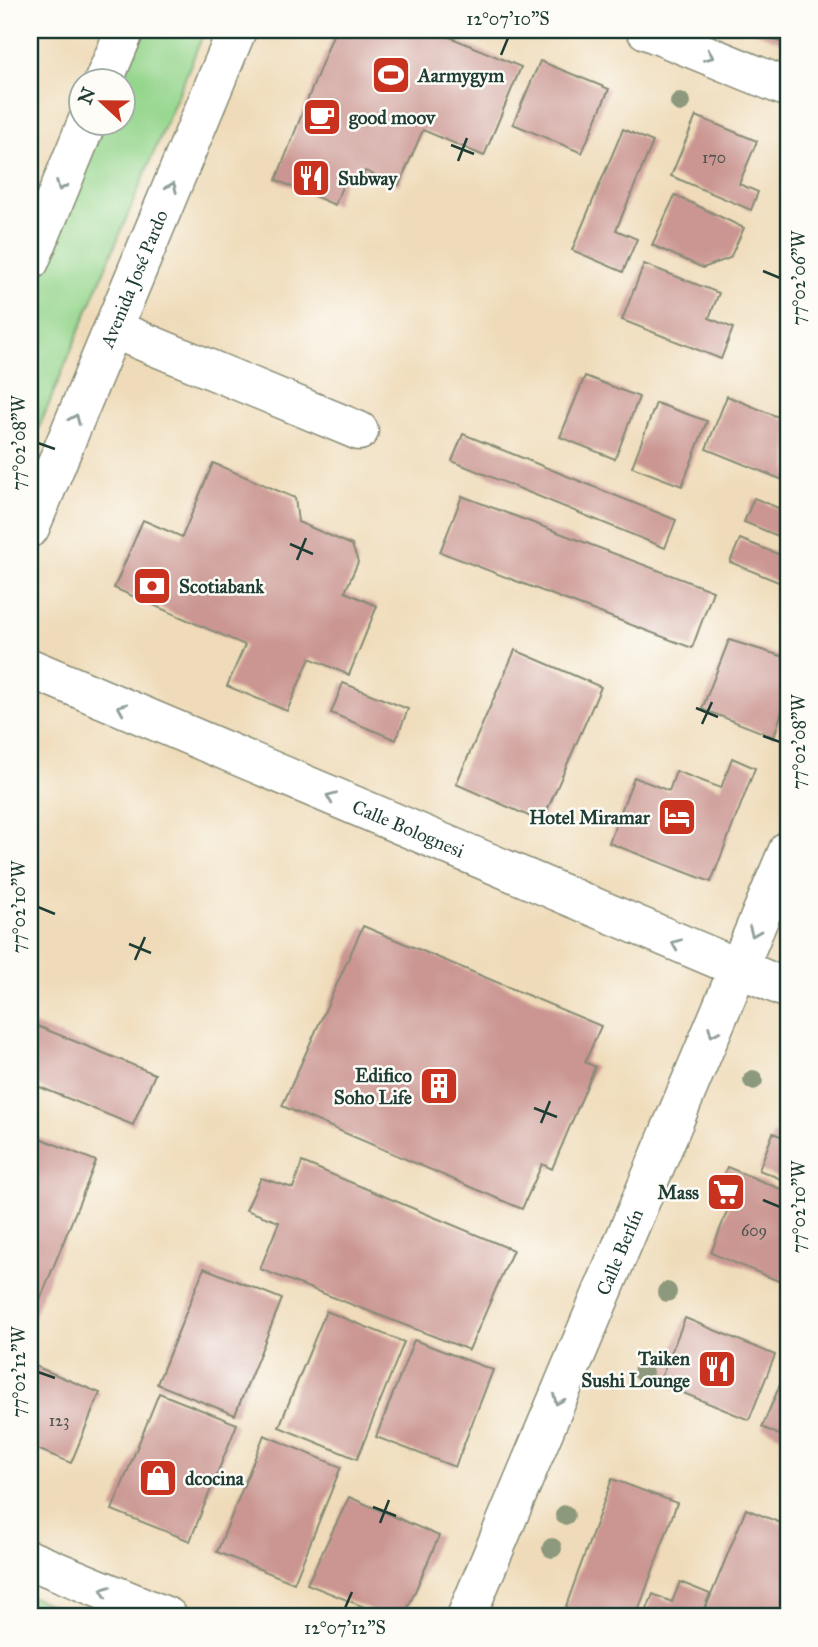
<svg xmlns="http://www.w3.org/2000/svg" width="818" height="1647" font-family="'IM FELL Great Primer',serif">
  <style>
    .green { fill: #95d68d; stroke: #5a8a60; stroke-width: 2 }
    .building { fill: #cb9692 }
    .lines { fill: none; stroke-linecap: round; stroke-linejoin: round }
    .minor-casing { stroke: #878c76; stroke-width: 41 }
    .major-casing { stroke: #878c76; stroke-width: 41 }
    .minor { stroke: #fff; stroke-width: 38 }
    .major { stroke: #fff; stroke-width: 38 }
    .tree { fill: #8d997c }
    .oneway { stroke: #8f9e9a }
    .ticks { fill: none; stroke: #1f3d34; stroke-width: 2.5 }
    .labels { text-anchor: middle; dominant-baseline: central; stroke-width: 5; stroke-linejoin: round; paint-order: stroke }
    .number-label { font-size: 16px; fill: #4a534c }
    .poi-label { font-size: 19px; font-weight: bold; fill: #1f3d34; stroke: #fdfcf7; text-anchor: start }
    .street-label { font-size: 19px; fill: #1f3d34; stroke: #fdfcf7 }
    .neatline { fill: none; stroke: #1f3d34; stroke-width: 2.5 }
    .ticks-label { font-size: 18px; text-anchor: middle; fill: #1f3d34 }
  </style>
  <rect width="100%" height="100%" fill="#fdfcf7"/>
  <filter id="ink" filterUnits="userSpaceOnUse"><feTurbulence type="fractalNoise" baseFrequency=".0143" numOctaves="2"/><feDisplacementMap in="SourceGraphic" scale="14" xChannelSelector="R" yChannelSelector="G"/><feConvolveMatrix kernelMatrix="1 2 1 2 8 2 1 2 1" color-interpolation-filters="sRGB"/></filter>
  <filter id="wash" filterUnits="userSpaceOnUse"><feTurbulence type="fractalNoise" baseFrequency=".00686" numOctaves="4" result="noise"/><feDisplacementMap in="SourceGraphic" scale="28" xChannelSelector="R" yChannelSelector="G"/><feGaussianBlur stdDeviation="1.57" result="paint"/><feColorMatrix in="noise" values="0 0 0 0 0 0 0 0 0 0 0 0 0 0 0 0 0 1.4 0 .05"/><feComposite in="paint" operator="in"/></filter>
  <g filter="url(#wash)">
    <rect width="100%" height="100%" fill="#efdbb9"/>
    <g class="green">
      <polygon points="135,30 205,30 30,449 30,282 96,123 122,122 122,80"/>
      <polygon points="30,1596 80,1617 30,1617"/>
    </g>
    <g id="blocks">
      <g class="building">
        <polygon points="335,30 433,30 521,67 484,156 423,130 399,185 365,171 361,182 346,176 335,205 276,180"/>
        <polygon points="750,30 788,30 788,45"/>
        <polygon points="540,61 609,89 582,153 513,124"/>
        <polygon points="696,116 757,141 739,184 758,192 751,210 671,176"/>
        <polygon points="623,129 653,142 616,230 637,239 623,272 572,250"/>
        <polygon points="675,195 744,228 730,258 703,268 652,245"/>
        <polygon points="644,264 719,293 709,318 733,328 721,359 622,320"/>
        <polygon points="585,376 639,397 615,459 560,437"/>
        <polygon points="727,396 788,421 788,482 706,449"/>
        <polygon points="656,403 707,421 682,486 632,467"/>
        <polygon points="463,434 676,520 665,548 452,461"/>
        <polygon points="213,463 295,498 298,522 352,545 358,562 345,592 377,606 349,675 310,658 287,711 227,686 245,645 114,588 143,520 182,537"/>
        <polygon points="462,496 713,591 692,648 440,552"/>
        <polygon points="754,498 788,512 788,540 744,522"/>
        <polygon points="740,539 788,558 788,586 730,562"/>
        <polygon points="729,640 788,658 788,692 774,737 702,709"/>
        <polygon points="515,650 601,687 542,822 456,784"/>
        <polygon points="343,683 408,709 396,740 331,713"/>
        <polygon points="732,758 755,768 711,882 609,843 634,777 669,791 676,771 721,788"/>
        <polygon points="363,926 601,1026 585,1062 595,1067 552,1169 542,1164 522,1209 282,1106"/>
        <polygon points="30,1023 155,1074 133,1125 30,1083"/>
        <polygon points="773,1133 788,1139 788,1182 759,1170"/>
        <polygon points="30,1134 96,1161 30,1325"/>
        <polygon points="302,1162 513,1250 469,1350 260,1269 279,1222 246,1210 261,1178 293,1188"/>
        <polygon points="727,1167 788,1192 788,1265 781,1282 711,1253 729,1206 714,1200"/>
        <polygon points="204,1268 282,1299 235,1415 157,1384"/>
        <polygon points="326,1311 404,1342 357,1459 279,1427"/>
        <polygon points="685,1318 775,1355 749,1420 659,1383"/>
        <polygon points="414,1340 493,1370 455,1467 376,1437"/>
        <polygon points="30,1364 100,1393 71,1463 30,1446"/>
        <polygon points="788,1366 788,1439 762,1427"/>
        <polygon points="159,1393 237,1424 190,1541 112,1510"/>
        <polygon points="264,1435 341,1467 294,1583 217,1552"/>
        <polygon points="612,1479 677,1503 636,1617 562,1617"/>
        <polygon points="349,1497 439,1536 404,1617 389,1617 307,1584"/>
        <polygon points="746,1509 788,1526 788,1617 702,1617"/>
        <polygon points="680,1582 710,1594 700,1617 644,1617 653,1594 672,1602"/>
      </g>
    </g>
  </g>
  <g filter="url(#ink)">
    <use href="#blocks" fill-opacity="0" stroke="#878c76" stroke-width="2"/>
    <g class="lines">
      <g class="minor-casing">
        <g id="minor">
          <polyline points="646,30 788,88"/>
          <polyline points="113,329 359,431"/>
          <polyline points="30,1560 168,1617"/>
          <path id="s1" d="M466,1617L788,850"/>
        </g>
      </g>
      <g class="major-casing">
        <g id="major">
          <polyline points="104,80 125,30"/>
          <polyline points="30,261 87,122"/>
          <path id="s2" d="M30,528L237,30"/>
          <path id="s3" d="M30,668L788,989"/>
        </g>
      </g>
      <use href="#minor" class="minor"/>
      <use href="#major" class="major"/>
    </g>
    <g class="tree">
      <circle cx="680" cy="102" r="10"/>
      <circle cx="753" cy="1080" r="10"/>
      <circle cx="667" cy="1292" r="10"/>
      <circle cx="643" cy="1372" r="10"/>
      <circle cx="565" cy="1515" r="10"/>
      <circle cx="552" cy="1548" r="10"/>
    </g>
    <defs><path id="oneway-chevron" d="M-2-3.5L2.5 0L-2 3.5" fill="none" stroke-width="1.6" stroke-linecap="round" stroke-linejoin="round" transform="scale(1.75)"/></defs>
    <g class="oneway">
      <use href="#oneway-chevron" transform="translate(709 56) rotate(22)"/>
      <use href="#oneway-chevron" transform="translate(61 186) rotate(112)"/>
      <use href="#oneway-chevron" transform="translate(172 187) rotate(-67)"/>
      <use href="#oneway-chevron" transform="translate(75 419) rotate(-67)"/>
      <use href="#oneway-chevron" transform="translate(122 708) rotate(-157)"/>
      <use href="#oneway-chevron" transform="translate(331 797) rotate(-157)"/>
      <use href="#oneway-chevron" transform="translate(754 932) rotate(112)"/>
      <use href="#oneway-chevron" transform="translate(676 944) rotate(-157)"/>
      <use href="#oneway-chevron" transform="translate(713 1032) rotate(113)"/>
      <use href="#oneway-chevron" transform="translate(558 1400) rotate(113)"/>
      <use href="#oneway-chevron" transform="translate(105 1591) rotate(-158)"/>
    </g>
  </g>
  <path class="ticks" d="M501,55L508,38M451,145L474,154M458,161L467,138M763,271L780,278M38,443L55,449M290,544L313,554M297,560L306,538M696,708L718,717M702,724L712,702M763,736L780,742M38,907L55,914M129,944L151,953M135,960L145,937M534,1108L557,1117M541,1123L550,1101M763,1200L780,1207M38,1372L55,1378M373,1507L396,1516M380,1523L389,1500M345,1608L352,1592"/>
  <defs>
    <g id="stadium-square" transform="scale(2.0125)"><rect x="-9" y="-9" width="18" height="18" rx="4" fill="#c8321e" stroke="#fdfcf7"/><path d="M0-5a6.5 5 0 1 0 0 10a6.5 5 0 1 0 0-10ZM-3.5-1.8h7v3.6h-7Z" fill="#fff"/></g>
    <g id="cafe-square" transform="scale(2.0125)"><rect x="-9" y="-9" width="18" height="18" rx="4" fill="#c8321e" stroke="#fdfcf7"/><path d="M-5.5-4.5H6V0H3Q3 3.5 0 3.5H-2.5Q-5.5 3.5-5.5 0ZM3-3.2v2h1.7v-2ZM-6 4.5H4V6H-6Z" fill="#fff"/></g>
    <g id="restaurant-square" transform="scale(2.0125)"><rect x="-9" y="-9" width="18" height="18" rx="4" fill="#c8321e" stroke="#fdfcf7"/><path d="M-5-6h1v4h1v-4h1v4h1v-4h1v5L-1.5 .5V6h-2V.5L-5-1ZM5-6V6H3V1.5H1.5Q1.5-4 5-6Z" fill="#fff"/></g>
    <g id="bank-square" transform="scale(2.0125)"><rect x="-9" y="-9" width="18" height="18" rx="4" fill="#c8321e" stroke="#fdfcf7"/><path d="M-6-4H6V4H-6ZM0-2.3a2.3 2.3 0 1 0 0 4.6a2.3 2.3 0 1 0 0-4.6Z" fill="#fff"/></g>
    <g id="hotel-square" transform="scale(2.0125)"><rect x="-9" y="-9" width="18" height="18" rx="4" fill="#c8321e" stroke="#fdfcf7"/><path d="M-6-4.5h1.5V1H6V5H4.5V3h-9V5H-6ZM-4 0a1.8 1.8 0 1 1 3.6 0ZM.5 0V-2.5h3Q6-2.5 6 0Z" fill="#fff"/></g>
    <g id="building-square" transform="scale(2.0125)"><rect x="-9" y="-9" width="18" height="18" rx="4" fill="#c8321e" stroke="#fdfcf7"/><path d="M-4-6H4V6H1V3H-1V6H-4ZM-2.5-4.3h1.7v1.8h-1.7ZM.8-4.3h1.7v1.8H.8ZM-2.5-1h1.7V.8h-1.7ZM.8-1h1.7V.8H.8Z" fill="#fff"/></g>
    <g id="supermarket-square" transform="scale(2.0125)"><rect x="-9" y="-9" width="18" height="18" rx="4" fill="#c8321e" stroke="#fdfcf7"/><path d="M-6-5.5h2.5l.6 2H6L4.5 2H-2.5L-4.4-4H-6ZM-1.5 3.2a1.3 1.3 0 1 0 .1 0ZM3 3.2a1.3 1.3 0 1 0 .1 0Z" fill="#fff"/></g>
    <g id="shop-square" transform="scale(2.0125)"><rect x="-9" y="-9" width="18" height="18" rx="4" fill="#c8321e" stroke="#fdfcf7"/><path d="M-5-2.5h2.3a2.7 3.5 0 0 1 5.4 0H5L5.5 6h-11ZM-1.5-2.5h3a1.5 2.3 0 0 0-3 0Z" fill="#fff"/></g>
  </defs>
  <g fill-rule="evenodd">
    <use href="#stadium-square" x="391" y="75"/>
    <use href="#cafe-square" x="322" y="117"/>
    <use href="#restaurant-square" x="311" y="178"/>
    <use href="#bank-square" x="152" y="586"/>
    <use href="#hotel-square" x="677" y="817"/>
    <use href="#building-square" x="439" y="1086"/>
    <use href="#supermarket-square" x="726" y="1192"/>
    <use href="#restaurant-square" x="717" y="1369"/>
    <use href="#shop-square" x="158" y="1478"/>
  </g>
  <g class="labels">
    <g class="number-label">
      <text x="714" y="157">170</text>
      <text x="754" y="1230">609</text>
      <text x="59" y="1420">123</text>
    </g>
    <g class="poi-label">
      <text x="418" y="75">Aarmygym</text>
      <text x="349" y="117">good moov</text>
      <text x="338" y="178">Subway</text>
      <text x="179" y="586">Scotiabank</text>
      <text x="650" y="817" text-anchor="end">Hotel Miramar</text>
      <text x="412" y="1075" text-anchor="end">Edifico<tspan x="412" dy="22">Soho Life</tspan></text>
      <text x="699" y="1192" text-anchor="end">Mass</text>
      <text x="690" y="1358" text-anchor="end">Taiken<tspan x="690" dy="22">Sushi Lounge</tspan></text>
      <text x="185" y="1478">dcocina</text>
    </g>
    <g class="street-label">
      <text stroke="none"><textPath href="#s2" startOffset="270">Avenida José Pardo</textPath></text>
      <text stroke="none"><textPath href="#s3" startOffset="411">Calle Bolognesi</textPath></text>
      <text stroke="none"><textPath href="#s1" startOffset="396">Calle Berlín</textPath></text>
    </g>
  </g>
  <rect width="818" height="1647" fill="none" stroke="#fdfcf7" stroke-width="77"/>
  <g transform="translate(102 102) rotate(292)"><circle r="33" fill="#fdfcf7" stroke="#a4b0a9" stroke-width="2"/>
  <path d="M0-5L12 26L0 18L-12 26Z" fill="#c8321e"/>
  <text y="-10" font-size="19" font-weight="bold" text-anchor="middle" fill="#1f3d34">N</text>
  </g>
  <rect x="38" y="38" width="742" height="1570" class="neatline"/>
  <g class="ticks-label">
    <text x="508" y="25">12°07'10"S</text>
    <text transform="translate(799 278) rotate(-90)" y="6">77°02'06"W</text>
    <text transform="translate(19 443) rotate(-90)" y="6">77°02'08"W</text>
    <text transform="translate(799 742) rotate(-90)" y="6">77°02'08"W</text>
    <text transform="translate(19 907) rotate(-90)" y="6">77°02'10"W</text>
    <text transform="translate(799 1207) rotate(-90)" y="6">77°02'10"W</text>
    <text transform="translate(19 1372) rotate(-90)" y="6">77°02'12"W</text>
    <text x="345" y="1634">12°07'12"S</text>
  </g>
</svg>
